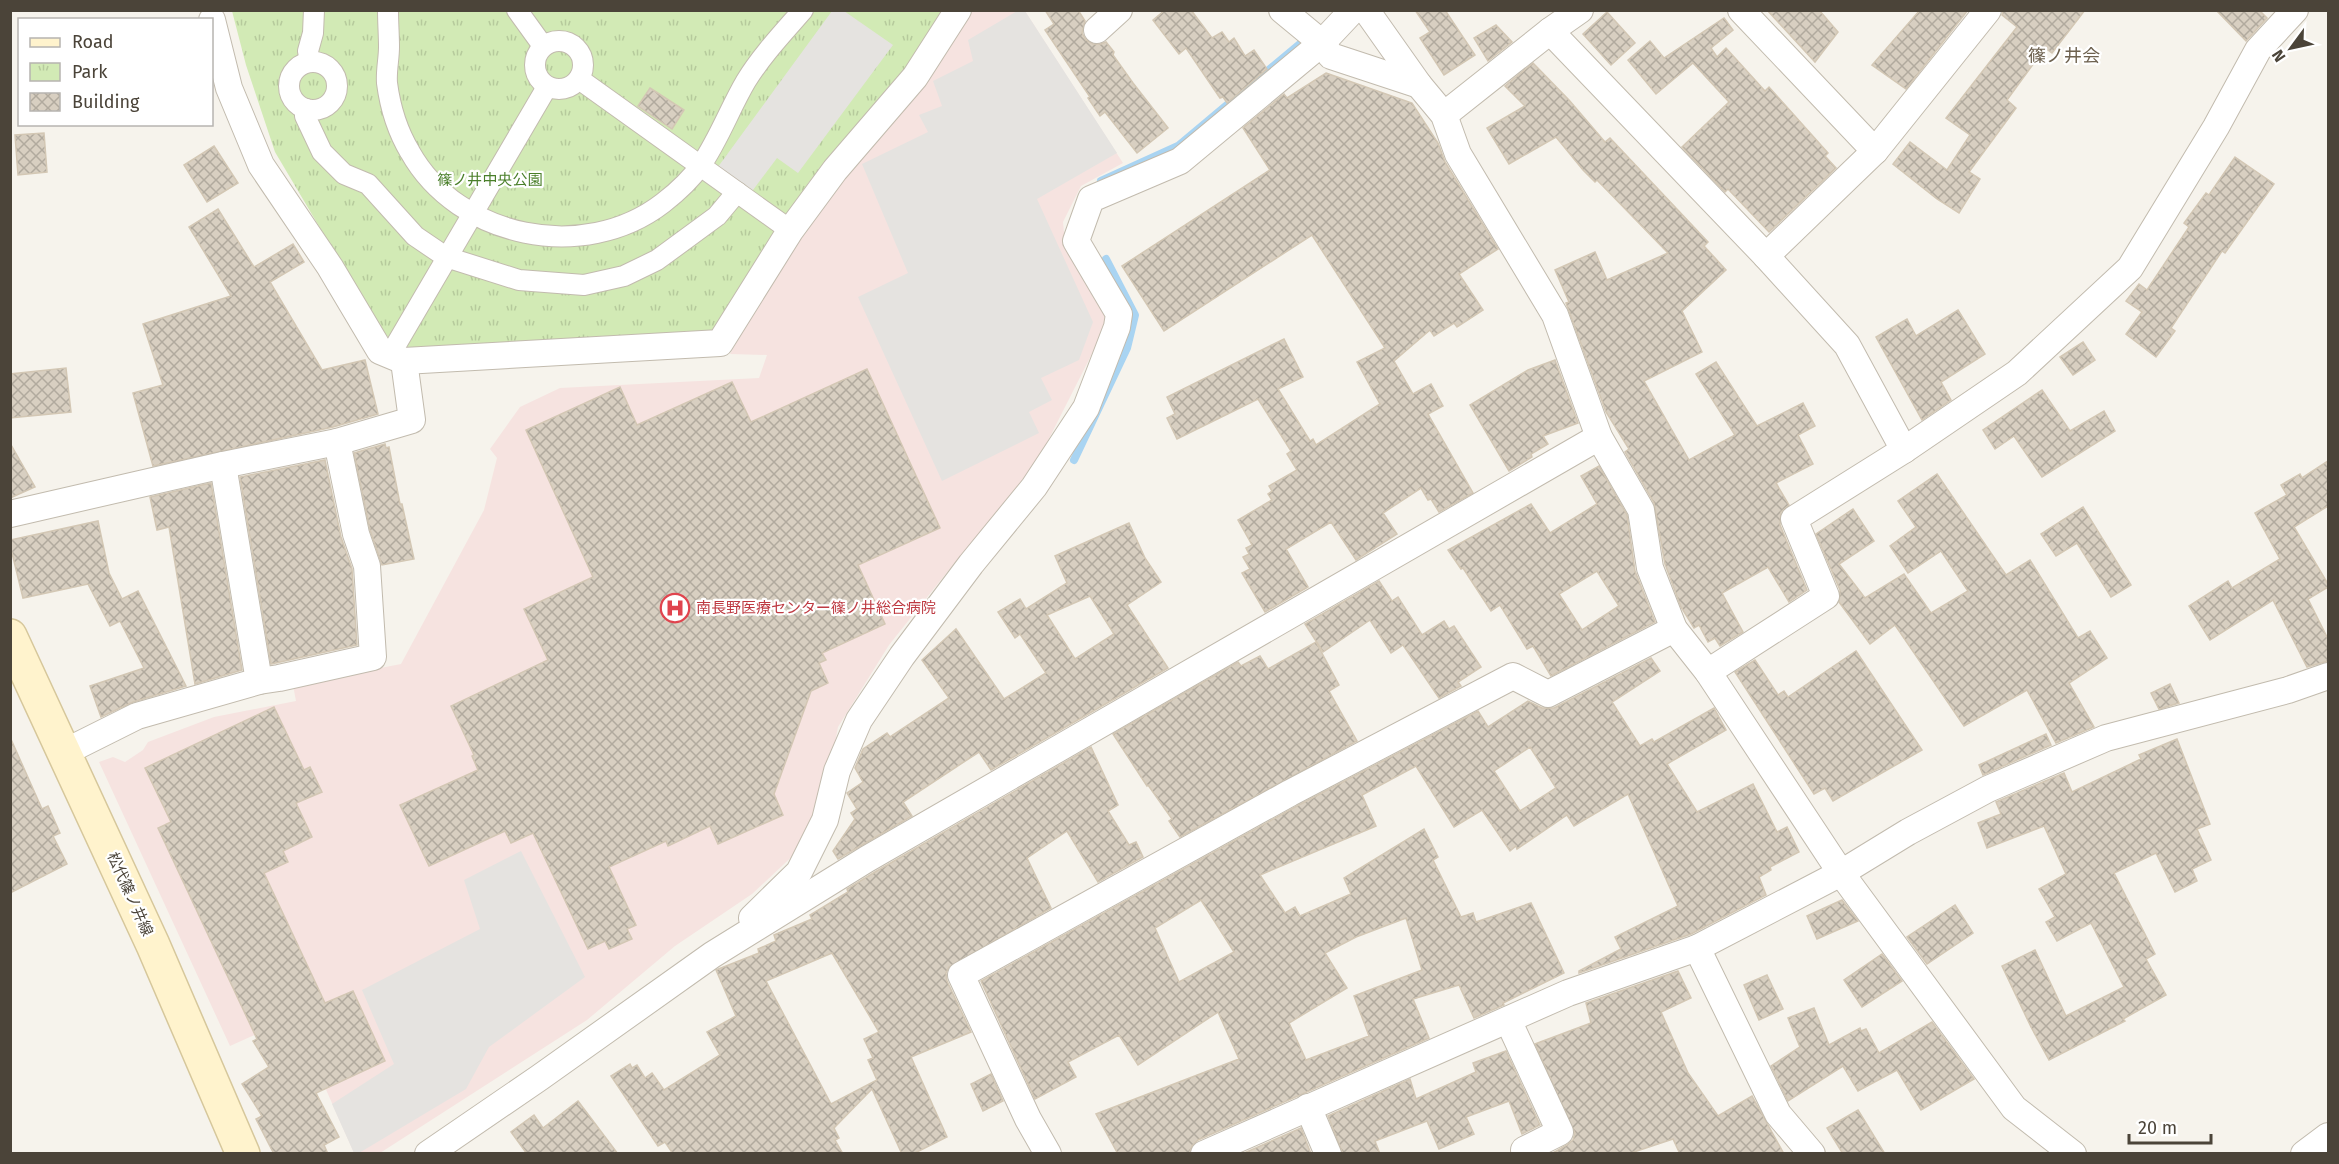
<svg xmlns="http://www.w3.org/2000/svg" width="2339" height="1164" font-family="'Fira Sans','Noto Sans JP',sans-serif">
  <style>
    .medical { fill: #f6e3e0 }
    .park { fill: url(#park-tufts) }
    .parking { fill: #e5e3e0 }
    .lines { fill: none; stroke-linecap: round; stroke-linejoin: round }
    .stream { stroke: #a9d4f2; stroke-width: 8 }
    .building { fill: url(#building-cross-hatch); stroke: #d3c7b4; stroke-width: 1.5; fill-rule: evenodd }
    .pedestrian-casing { stroke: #c2bbae; stroke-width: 22 }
    .minor-casing { stroke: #c2bbae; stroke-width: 28 }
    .secondary-casing { stroke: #d6c79b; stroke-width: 36 }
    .pedestrian { stroke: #fff; stroke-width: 20 }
    .minor { stroke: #fff; stroke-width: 26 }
    .secondary { stroke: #fff3cd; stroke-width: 33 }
    .labels { text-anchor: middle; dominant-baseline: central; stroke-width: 4.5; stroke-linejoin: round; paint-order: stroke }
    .park-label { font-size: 15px; fill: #4a7f2a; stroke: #fff }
    .health-label { font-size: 15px; fill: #be3a42; stroke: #fff; text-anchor: start }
    .street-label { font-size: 15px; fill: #4b4439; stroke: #fff }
    .quarter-label { font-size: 18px; fill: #6e6250; stroke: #fff }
  </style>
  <defs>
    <pattern id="park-tufts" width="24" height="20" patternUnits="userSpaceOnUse" patternTransform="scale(1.5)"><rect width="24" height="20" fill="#d2eab5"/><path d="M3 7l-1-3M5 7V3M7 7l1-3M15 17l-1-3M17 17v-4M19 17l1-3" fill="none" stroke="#b6ca9c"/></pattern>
    <pattern id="building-cross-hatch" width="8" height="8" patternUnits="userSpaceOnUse" patternTransform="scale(1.5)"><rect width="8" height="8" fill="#d8cfc1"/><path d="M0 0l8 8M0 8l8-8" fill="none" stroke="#b1aa9e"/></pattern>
  </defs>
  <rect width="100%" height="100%" fill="#f6f3ec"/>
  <polygon class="medical" points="969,11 1025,11 1123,163 1081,186 1063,222 1065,243 1106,309 1104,330 1027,482 948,571 889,645 838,727 823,804 800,849 752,894 675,946 587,1020 380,1153 354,1153 294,1017 230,1046 99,762 113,757 125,762 143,750 148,742 214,717 296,701 293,685 401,664 484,510 497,458 490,449 520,407 560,388 759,378 767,355 730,354 797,235"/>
  <polygon class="park" points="232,11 943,11 907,67 809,182 713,340 404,354 378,326 275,152 246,65"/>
  <g class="parking">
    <polygon points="1019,10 1025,11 1117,153 1037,199 1093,322 1079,360 1041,378 1052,400 1029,412 1039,433 942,481 858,297 908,273 862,164 928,132 919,115 942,106 933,81 973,61 968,40"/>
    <polygon points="832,11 844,11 893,45 798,173 777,158 750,194 715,171"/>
    <polygon points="521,851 585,977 489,1047 466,1089 359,1153 354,1153 332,1104 394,1064 362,990 480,929 464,880"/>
  </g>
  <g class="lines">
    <g class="stream">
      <polyline points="1101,181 1178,146 1301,43"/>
      <polyline points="1074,460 1127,348 1135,315 1106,259"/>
    </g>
  </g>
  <g class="building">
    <polygon points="1045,10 1078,10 1085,21 1082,33 1086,40 1093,44 1101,44 1106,42 1114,52 1113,55 1133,83 1168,128 1137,153 1105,112 1100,116 1088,98 1090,97 1045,30 1054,24"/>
    <polygon points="1165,10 1191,10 1212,38 1222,32 1229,42 1234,38 1245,56 1254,50 1267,69 1227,103 1223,97 1220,98 1186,48 1179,54 1153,20"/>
    <polygon points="1415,10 1445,10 1475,55 1444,75 1420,38 1430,32"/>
    <polygon points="1767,10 1819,10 1838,32 1815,62"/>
    <polygon points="1920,10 1968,10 1906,89 1872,65"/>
    <polygon points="2003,10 2085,10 2052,53 2045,48 2007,100 2016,108 1969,172 1980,179 1959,213 1937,199 1893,164 1910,142 1947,170 1970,135 1946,118 2017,27 2002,15"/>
    <polygon points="2216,10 2259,10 2267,18 2246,41"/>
    <polygon points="1607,12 1635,43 1611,65 1583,34"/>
    <polygon points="1724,18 1733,30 1711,48 1717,57 1726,48 1765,91 1769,87 1828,153 1825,156 1836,168 1769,232 1728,189 1725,192 1682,147 1729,102 1693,63 1656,94 1628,60 1650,41 1664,58"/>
    <polygon points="1496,25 1512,42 1488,61 1474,38"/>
    <polygon points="1533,63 1569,100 1605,142 1610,138 1708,242 1704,246 1726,270 1682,311 1702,352 1644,381 1689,460 1735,435 1696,374 1716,362 1757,426 1803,403 1815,426 1798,435 1813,464 1776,483 1789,505 1781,512 1780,525 1807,590 1789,602 1768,567 1722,593 1743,632 1720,646 1715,638 1708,642 1699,625 1694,628 1681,607 1665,564 1654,503 1625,452 1629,449 1606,412 1566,303 1569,302 1555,270 1595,252 1607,280 1668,253 1597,180 1595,182 1583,170 1556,137 1509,164 1487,128 1525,106 1505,86"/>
    <polygon points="1326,73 1412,103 1438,143 1445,162 1498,249 1459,274 1483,310 1457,327 1454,323 1434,336 1430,330 1394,361 1413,394 1431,384 1443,406 1428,414 1473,493 1439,512 1431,499 1428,500 1421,488 1383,513 1397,534 1356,560 1331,522 1286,549 1308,587 1265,612 1242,573 1250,569 1243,557 1249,554 1246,548 1252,545 1238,520 1272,500 1268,494 1272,491 1269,486 1297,470 1287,454 1291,451 1258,399 1177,439 1167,418 1175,414 1167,397 1284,339 1303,377 1278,389 1310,441 1313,439 1316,445 1380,404 1357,362 1385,348 1312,235 1164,331 1122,266 1270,170 1243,128 1284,94 1287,98"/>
    <polygon points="650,88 684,110 672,129 638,106"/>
    <polygon points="44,133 47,172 18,175 15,135"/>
    <polygon points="214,146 238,183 207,202 184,165"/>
    <polygon points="2235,157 2274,184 2225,253 2222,251 2171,328 2175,331 2156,357 2126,334 2142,312 2126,301 2139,284 2147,290 2189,227 2184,223 2206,193 2209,195"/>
    <polygon points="218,209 254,267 293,244 304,262 270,282 322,370 365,360 378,414 333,427 153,466 133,393 163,385 143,324 231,296 189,227"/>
    <polygon points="1958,310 1985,354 1941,382 1951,400 1922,420 1876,337 1907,319 1916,336"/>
    <polygon points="2083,342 2095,360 2073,375 2060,357"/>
    <polygon points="1555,360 1578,423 1543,436 1548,444 1531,454 1532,457 1509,471 1470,405 1528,370"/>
    <polygon points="66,368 71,412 10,418 10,374"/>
    <polygon points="867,369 940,528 858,565 885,624 822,653 826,660 819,663 828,683 811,691 774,794 783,815 718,844 710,826 668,846 666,841 609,867 636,925 627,929 632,939 609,949 605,941 588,949 533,833 511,843 505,831 429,866 400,805 478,770 472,756 474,755 451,706 548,660 524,609 593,577 526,430 620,387 637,425 732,382 751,422"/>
    <polygon points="2042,390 2070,431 2104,411 2115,431 2042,477 2014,436 1995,449 1983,430"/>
    <polygon points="10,443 35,487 10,498"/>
    <polygon points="385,444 386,448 389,447 400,504 402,504 414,559 382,565 370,530 354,453"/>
    <polygon points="325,460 341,537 352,569 357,645 271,664 240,477"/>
    <polygon points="2328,461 2328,506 2294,527 2328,584 2328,587 2308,599 2328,639 2328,661 2307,667 2273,600 2210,640 2189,606 2228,581 2232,588 2280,559 2255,513 2287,495 2281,485 2300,474 2302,478"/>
    <path d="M1599,466L1627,515L1635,571L1655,622L1551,676L1533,646L1527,649L1500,605L1491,611L1463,568L1461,569L1448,550L1531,504L1550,533L1597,504L1581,476ZM1597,571L1619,606L1582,630L1559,594Z"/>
    <polygon points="1937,474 2006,575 2030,560 2078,638 2090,631 2107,658 2069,683 2094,727 2056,743 2027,690 1964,726 1895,625 1870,644 1839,602 1840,590 1816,534 1853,509 1874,541 1839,564 1865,598 1904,574 1931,613 1968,591 1941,551 1908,573 1890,546 1916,527 1898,501"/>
    <polygon points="211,483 242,670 195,684 169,527 157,530 150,497"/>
    <polygon points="2083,507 2131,585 2111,597 2077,543 2056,556 2041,534"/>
    <polygon points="98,521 109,573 122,599 138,591 186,686 133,702 101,717 90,686 144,668 120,621 110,626 88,584 23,598 10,545 10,540"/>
    <path d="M1129,523L1145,558L1161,582L1127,605L1168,668L991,770L979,752L903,802L912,816L838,859L833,851L855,819L851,813L857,809L847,793L863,782L855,768L863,749L887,733L890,737L949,698L922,660L956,629L1004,699L1046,673L1020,634L1015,638L998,612L1020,599L1026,609L1067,583L1055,556ZM1090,596L1114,634L1075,659L1047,615Z"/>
    <polygon points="1379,581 1392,601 1398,597 1422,635 1444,621 1449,629 1454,626 1481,667 1458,682 1461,686 1439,698 1403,645 1391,653 1370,620 1323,652 1305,624"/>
    <polygon points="1316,642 1339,685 1329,691 1357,741 1180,837 1169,821 1172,819 1148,785 1147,786 1113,734 1238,662 1241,666 1260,656 1268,669"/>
    <polygon points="1856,651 1922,750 1833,801 1825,788 1814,794 1735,672 1755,660 1778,695 1784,691 1788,697"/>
    <path d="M1651,658L1660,671L1612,702L1640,746L1652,739L1654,742L1714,708L1726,730L1667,764L1697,812L1753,784L1777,832L1787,827L1799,852L1770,867L1771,870L1759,877L1766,895L1691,934L1579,973V971L1621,949L1615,937L1678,906L1628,794L1574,826L1567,815L1517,849L1516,846L1510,851L1482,810L1454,827L1416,766L1362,795L1376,826L1260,875L1285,913L1295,907L1300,916L1351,894L1344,878L1424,829L1438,857L1433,860L1461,917L1473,913L1476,922L1531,903L1564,973L1503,1003L1504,1005L1474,1018L1459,985L1413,999L1429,1038L1198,1140L1192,1146L1189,1154H1118L1096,1114L1239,1059L1218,1012L1138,1065L1119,1035L1068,1062L1076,1077L1035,1099L981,981L1297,806L1478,711L1488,727L1528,701L1542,708H1554ZM1530,747L1556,788L1520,811L1494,771ZM1201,900L1234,952L1179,982L1155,928ZM1406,918L1422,970L1354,996L1369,1036L1306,1060L1289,1023L1347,988L1325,953L1356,937Z"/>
    <polygon points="2170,684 2179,703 2159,709 2151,693"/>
    <polygon points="274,707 304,770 310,767 322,792 296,803 312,837 283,851 288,862 264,873 325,1003 353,991 385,1061 316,1093 339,1137 324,1145 328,1154 274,1154 256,1119 262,1116 242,1084 269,1067 253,1041 257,1039 158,828 171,822 145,768"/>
    <polygon points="2046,734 2051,745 1983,775 1979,765"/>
    <polygon points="10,737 42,809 48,806 60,833 53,836 67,864 10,893"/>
    <polygon points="2177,739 2210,824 2197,829 2211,860 2192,869 2197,881 2175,892 2156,853 2114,873 2155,954 2146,959 2166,995 2123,1019 2125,1021 2049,1060 2031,1027 2002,966 2035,950 2066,1016 2124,987 2091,923 2057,941 2046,922 2055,917 2039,889 2066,874 2044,826 1987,848 1978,823 2001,814 1996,802 2064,773 2072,792 2141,759 2139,755"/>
    <path d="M1091,747L1118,805L1108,811L1129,845L1136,842L1143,857L1098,882L1067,831L1027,858L1051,908L949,967L946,973L947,981L971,1032L911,1057L947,1137L913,1154H902L872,1089L834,1128L839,1138L835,1140L843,1154H673L665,1142L658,1146L611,1076L630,1064L632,1068L637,1065L645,1078L652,1073L664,1090L720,1055L707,1032L736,1016L716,970L759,953L758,949L776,941L774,935L812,919L810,915L848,892L847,889L875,872ZM832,953L879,1032L864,1039L873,1058L868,1060L877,1080L831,1104L766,981Z"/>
    <polygon points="1842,900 1858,921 1817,939 1807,916"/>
    <polygon points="1955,905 1973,933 1927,964 1907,937"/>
    <polygon points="1882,954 1902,981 1862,1007 1844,980"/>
    <polygon points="1678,971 1691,998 1661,1012 1688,1073 1718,1116 1752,1096 1784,1154 1680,1154 1673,1139 1628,1154 1551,1154 1567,1145 1573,1140 1575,1133 1535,1044 1591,1023 1586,1003"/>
    <polygon points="1767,975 1783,1009 1759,1020 1744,985"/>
    <polygon points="1814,1008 1829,1045 1860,1028 1861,1031 1866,1029 1879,1053 1932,1022 1974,1079 1921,1110 1897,1070 1858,1091 1843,1066 1788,1101 1771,1066 1800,1047 1788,1018"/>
    <polygon points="1506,1051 1540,1125 1522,1134 1509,1101 1466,1117 1474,1134 1439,1149 1427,1121 1375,1141 1380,1154 1343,1154 1328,1116 1410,1079 1416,1099 1476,1072 1473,1063"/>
    <polygon points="991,1074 1003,1101 983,1111 971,1084"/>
    <polygon points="578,1101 618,1154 527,1154 511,1132 534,1115 543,1128"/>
    <polygon points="1858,1110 1885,1154 1843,1154 1827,1128"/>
    <polygon points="1301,1128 1311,1154 1242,1154"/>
  </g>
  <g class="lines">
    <g class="pedestrian-casing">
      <g id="pedestrian">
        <path d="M388,10C388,23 389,35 389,47C389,59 386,71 387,83C390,106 398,132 410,152C458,238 584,264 663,203C676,193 691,179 701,165C719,139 730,108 746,81C762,55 783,33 803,10"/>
        <polyline points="517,10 543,46"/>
        <circle cx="559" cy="65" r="24"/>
        <polyline points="310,62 308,51 313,33 314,10"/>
        <circle cx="313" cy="86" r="24"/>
        <polyline points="579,79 783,225"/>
        <polyline points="306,109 305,116 322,152 344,174 368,184 415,236 446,257 519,280 584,285 624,276 657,260 717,216 737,192"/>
        <polyline points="390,355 547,87"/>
      </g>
    </g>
    <g class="minor-casing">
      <g id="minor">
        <polyline points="1282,10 1322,43 1331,56 1419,85"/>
        <polyline points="1741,10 1875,151"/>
        <polyline points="212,20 229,88 261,165 330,267 380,351 404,361 720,343 790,231 835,170 915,77 958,10"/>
        <polyline points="1097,30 1119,10"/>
        <polyline points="1550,31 1766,256 1847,345 1904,450"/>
        <polyline points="1444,115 1550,31 1580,10"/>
        <polyline points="1766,256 1875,151 1988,10"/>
        <polyline points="223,465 259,681"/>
        <polyline points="10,514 223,465 337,442 412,420 404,361"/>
        <polyline points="1708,672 1826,596 1794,519 1904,450 2017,373 2130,268 2216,127 2258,50 2295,10"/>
        <polyline points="65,752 137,716 259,681 279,678 373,657 367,566 356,534 337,442"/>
        <polyline points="752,918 799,872 825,820 837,771 859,720 902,656 971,564 1034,487 1086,408 1117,327 1119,314 1076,241 1091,199 1180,161 1322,43 1353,10"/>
        <polyline points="1697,948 1778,1114 1812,1154"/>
        <polyline points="1508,1020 1560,1132 1524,1150 1525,1154"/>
        <polyline points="1308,1107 1328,1154"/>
        <polyline points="428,1154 539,1078 712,955 867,859 1599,437"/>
        <polyline points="1048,1154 1028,1119 961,975 1290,793 1513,676 1548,694 1674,629"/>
        <polyline points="1204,1154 1568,993 1697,948 1841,873 1708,672 1674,629 1650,568 1641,510 1599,437 1555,315 1458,154 1444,115 1419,85 1366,10"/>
        <polyline points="2073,1154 2014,1108 1841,873 1908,832 1988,789 2106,738 2288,690 2328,676"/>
        <polyline points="2304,1154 2328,1136"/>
      </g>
    </g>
    <g class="secondary-casing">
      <polyline id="secondary" points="10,636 153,945 243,1154"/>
    </g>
    <use href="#pedestrian" class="pedestrian"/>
    <use href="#minor" class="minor"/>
    <use href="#secondary" class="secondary"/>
  </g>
  <defs>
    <g id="hospital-ring" transform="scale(1.5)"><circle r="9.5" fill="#fff" stroke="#e0444e" stroke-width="1.5"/><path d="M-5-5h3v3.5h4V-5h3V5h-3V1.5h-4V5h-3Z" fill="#e0444e"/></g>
  </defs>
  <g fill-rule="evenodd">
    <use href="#hospital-ring" x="675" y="608"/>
  </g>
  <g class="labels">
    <g class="park-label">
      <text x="490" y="180">篠ノ井中央公園</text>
    </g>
    <g class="health-label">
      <text x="696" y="608">南長野医療センター篠ノ井総合病院</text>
    </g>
    <g class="street-label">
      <text transform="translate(130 894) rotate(66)">松代篠ノ井線</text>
    </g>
    <g class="quarter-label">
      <text x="2064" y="56">篠ノ井会</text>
    </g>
  </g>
  <rect width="2339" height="1164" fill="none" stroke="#4b4439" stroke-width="24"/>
  <rect x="18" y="18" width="195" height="108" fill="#ffffff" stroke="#b7b4b0" stroke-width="1.5"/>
  <rect x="30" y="38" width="30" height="9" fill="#fff3cd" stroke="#b7b4b0" stroke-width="1.5"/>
  <text x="72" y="48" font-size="18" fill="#4b4439">Road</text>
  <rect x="30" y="63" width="30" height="18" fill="url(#park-tufts)" stroke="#b7b4b0" stroke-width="1.5"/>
  <text x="72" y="78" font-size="18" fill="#4b4439">Park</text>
  <rect x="30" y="93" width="30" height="18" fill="url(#building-cross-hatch)" stroke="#b7b4b0" stroke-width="1.5"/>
  <text x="72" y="108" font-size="18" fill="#4b4439">Building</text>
  <g transform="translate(2291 48) rotate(237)" stroke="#ffffff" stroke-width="4.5" paint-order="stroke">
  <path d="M0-4.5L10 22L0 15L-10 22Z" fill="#4b4439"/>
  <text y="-9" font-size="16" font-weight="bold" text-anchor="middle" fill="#4b4439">N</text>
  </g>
  <path d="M2129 1134v9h82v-9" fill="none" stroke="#4b4439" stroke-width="3"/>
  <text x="2138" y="1134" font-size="18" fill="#4b4439" stroke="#ffffff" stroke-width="4.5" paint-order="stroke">20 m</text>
</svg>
